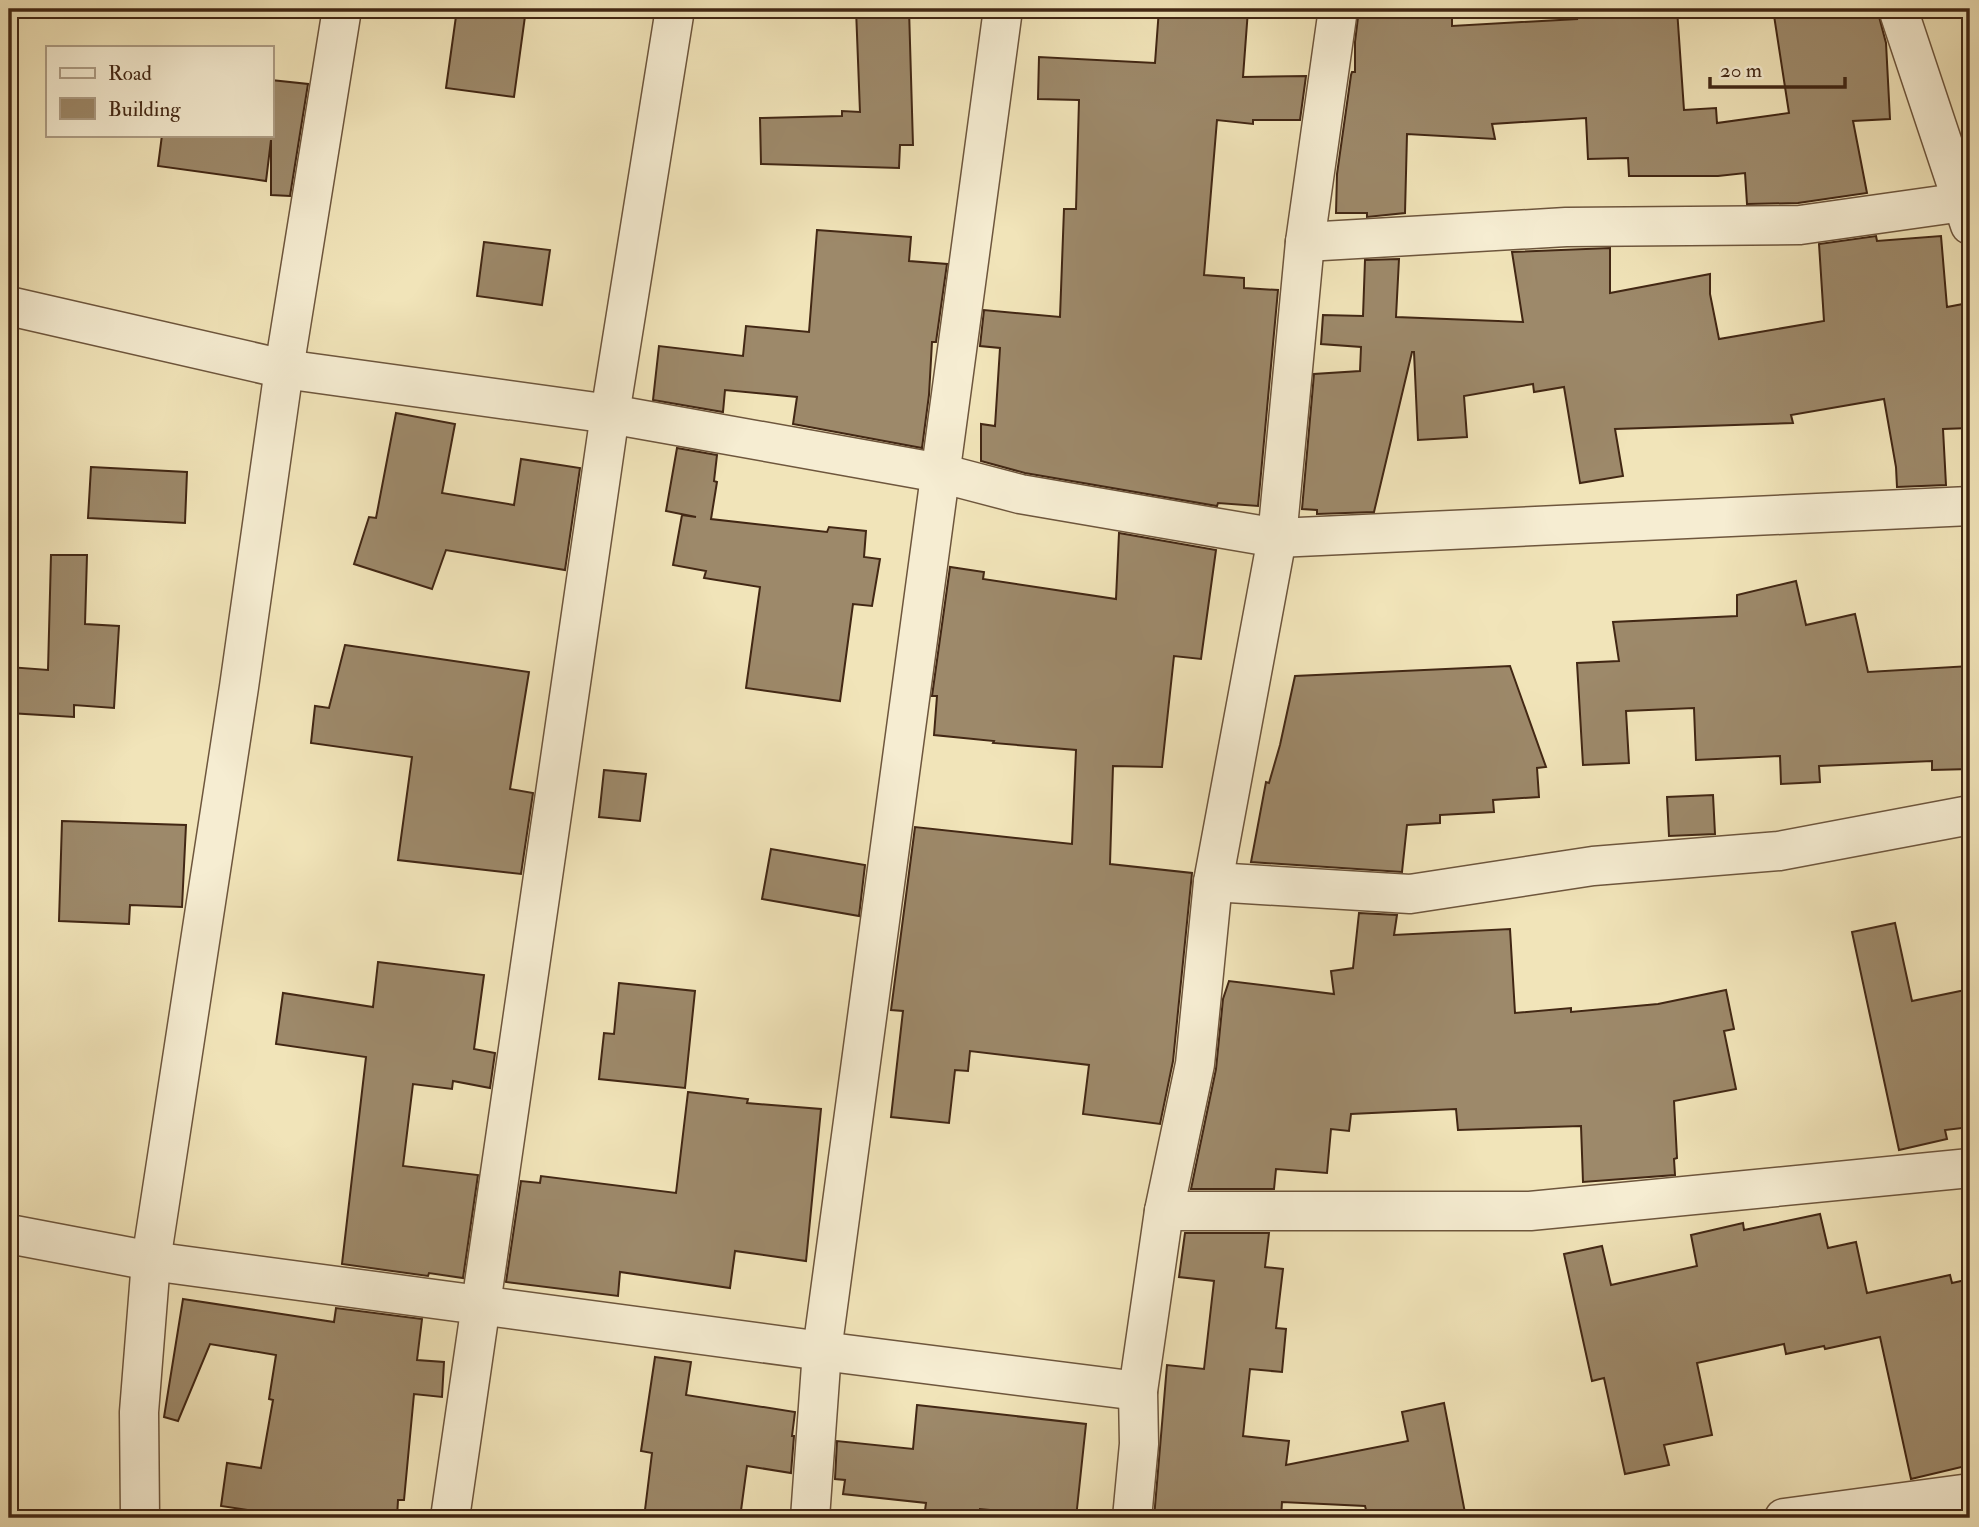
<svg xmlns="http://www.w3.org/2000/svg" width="1979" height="1527" font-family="'IM FELL Double Pica',serif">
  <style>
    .building { fill: #9d896a; stroke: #422714; stroke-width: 2 }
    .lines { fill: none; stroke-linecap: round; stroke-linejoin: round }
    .minor-casing { stroke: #6e563d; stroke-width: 41 }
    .minor { stroke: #f6edd2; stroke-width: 38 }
  </style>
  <rect width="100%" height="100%" fill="#f1e4b9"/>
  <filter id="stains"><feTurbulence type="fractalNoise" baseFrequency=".00286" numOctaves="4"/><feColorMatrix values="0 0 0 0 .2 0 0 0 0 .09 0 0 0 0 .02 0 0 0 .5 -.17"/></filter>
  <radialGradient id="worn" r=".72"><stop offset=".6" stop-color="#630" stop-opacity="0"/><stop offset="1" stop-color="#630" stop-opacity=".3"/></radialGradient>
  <g class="building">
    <polygon points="457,9 526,9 514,97 446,88"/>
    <polygon points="856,9 909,9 913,145 900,145 899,168 761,164 760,118 842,116 842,111 860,112"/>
    <polygon points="1159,9 1248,10 1243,77 1306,76 1300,120 1253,120 1253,124 1217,120 1204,275 1244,278 1244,288 1278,290 1258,506 1218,503 1217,506 1025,473 981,461 981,424 995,426 1000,348 980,346 984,310 1060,317 1064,209 1076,209 1079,100 1038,99 1039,57 1155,63"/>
    <polygon points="1359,9 1452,9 1452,26 1577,19 1575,9 1677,9 1684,110 1716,108 1717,123 1789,113 1773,9 1821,9 1822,11 1877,9 1886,43 1890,119 1853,121 1867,193 1798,203 1747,204 1745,173 1718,176 1629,176 1628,158 1588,159 1586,118 1492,124 1495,139 1407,134 1405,213 1367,217 1367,213 1336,213 1337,174 1351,75 1352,72 1355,72 1355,42"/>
    <polygon points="271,80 308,84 290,196 271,195 271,140 266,181 158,166 162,135 271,135"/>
    <polygon points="817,230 911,237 909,261 947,264 936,342 932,342 929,395 922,448 793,424 797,397 725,390 723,412 653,400 659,346 743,356 746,326 809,332"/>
    <polygon points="1876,236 1877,241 1941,236 1947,307 1963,304 1970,346 1970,428 1943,429 1946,485 1897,487 1896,467 1884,399 1791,415 1793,423 1615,429 1623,476 1580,483 1564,387 1534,392 1533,384 1464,396 1467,437 1418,440 1414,352 1412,352 1374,512 1317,514 1317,510 1302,509 1314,374 1360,371 1361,347 1321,344 1323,315 1363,316 1365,260 1399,259 1396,317 1523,322 1512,252 1610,248 1610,293 1710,274 1710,294 1719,339 1824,321 1819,244"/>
    <polygon points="484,242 550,250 542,305 477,296"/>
    <polygon points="396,413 455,424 442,493 514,505 521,459 580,468 565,570 446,550 432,589 354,564 369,517 376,518"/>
    <polygon points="677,448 717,455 714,481 717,482 711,519 827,532 829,527 866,531 864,557 880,559 872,606 853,604 840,701 746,688 760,587 704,578 706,571 673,565 682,515 696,517 666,511"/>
    <polygon points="91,467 187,472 185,523 88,518"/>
    <polygon points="1119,533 1216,550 1201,659 1174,656 1162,767 1113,766 1110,864 1192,873 1173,1061 1160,1124 1083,1114 1089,1065 970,1051 968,1071 955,1070 949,1123 891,1117 903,1011 891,1010 915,827 1072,844 1076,750 993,743 994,741 934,735 937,696 932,696 950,567 984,572 983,579 1116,599"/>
    <polygon points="51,555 87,555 85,624 119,626 114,708 74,705 74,717 9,713 9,667 48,670"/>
    <polygon points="1796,581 1806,625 1855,614 1868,672 1970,666 1970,769 1932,770 1932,761 1819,766 1820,782 1781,784 1780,756 1696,760 1694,708 1626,711 1629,763 1583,765 1577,663 1619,661 1613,622 1737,616 1737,595"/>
    <polygon points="345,645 529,672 510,789 533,793 521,874 398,860 412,757 311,743 315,706 329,708"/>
    <polygon points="1510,666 1546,767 1537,768 1539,797 1493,800 1494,812 1440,815 1440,823 1407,825 1402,872 1251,862 1266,782 1269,783 1280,745 1295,676"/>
    <polygon points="604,770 646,774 640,821 599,817"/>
    <polygon points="1713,795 1715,834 1669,836 1667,797"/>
    <polygon points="62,821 186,825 182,907 130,905 129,924 59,921"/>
    <polygon points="771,849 865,865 859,916 762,899"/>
    <polygon points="1359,913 1397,915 1394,935 1510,929 1515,1013 1571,1008 1571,1012 1658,1004 1726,990 1734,1029 1724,1031 1736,1089 1674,1101 1677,1158 1674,1159 1675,1175 1583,1182 1581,1126 1458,1130 1456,1109 1351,1114 1349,1131 1331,1129 1327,1173 1276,1169 1274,1189 1191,1189 1216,1069 1223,999 1229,981 1334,994 1331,971 1353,968"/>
    <polygon points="1895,923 1912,1001 1970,989 1970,1127 1945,1130 1947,1139 1899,1150 1852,932"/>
    <polygon points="378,962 484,975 474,1049 495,1053 490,1088 453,1081 452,1089 413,1084 403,1166 478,1175 463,1278 429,1273 428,1276 342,1264 366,1057 276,1044 283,993 373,1007"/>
    <polygon points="619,983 695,991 685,1088 599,1079 604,1033 614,1034"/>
    <polygon points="688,1092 748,1099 747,1103 821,1109 806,1261 735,1251 730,1288 620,1272 618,1296 506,1282 521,1181 540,1183 541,1176 676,1193"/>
    <polygon points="1820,1214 1828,1248 1856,1242 1867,1293 1950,1275 1952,1283 1970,1279 1970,1465 1911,1479 1880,1337 1825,1349 1824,1346 1786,1354 1784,1344 1697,1363 1712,1435 1664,1445 1669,1465 1625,1474 1604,1378 1592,1381 1564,1254 1602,1246 1611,1285 1697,1266 1691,1235 1743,1223 1744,1230"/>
    <polygon points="1185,1233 1269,1233 1265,1267 1283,1269 1276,1328 1286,1329 1282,1372 1250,1369 1243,1436 1289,1441 1286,1465 1408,1441 1402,1412 1444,1403 1466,1518 1368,1518 1365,1506 1282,1502 1281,1518 1154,1518 1167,1365 1204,1369 1214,1281 1179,1277"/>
    <polygon points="183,1299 334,1322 336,1308 422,1319 417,1360 444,1362 442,1397 414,1394 404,1500 398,1500 397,1518 301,1518 221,1506 227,1463 261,1468 273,1400 269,1399 276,1355 210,1344 178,1421 164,1417"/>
    <polygon points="655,1357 691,1362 686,1395 795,1412 792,1436 794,1436 791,1473 747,1466 740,1518 644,1518 652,1453 641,1451"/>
    <polygon points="917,1405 1086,1424 1076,1518 980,1509 980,1518 924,1518 926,1503 843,1494 845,1480 835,1479 837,1441 913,1449"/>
  </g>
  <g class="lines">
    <g class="minor-casing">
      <g id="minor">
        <polyline points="1898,9 1970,225"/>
        <polyline points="1305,242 1566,227 1800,225 1970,201"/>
        <polyline points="9,306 284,369 610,414 940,473 1020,494 1277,538 1970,506"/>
        <polyline points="1213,882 1410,894 1593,866 1779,851 1970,815"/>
        <polyline points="1164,1211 1530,1211 1970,1168"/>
        <polyline points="9,1234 151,1261 822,1351 1138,1391"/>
        <polyline points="140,1518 139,1412 151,1261 239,687 284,369 342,9"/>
        <polyline points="450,1518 610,414 675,9"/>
        <polyline points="810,1518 822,1351 1003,9"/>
        <polyline points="1132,1518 1139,1444 1138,1391 1164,1211 1195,1064 1213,882 1277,538 1305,242 1338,9"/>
        <polyline points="1784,1518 1970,1493"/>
      </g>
    </g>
    <use href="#minor" class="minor"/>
  </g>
  <rect width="1979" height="1527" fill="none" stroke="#f1e4b9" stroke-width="35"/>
  <rect x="10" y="10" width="1958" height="1506" fill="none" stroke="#422714" stroke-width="3.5"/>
  <rect x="18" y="18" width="1944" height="1492" fill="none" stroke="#422714" stroke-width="2"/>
  <rect x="46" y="46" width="228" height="91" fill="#f6edd2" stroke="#ae9e86" stroke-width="2"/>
  <rect x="60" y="68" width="35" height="10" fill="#f6edd2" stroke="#ae9e86" stroke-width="2"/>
  <text x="108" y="80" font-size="21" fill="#422714">Road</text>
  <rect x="60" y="98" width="35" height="21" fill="#9d896a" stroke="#ae9e86" stroke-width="2"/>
  <text x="108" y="116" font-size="21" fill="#422714">Building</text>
  <path d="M1710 77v10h135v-10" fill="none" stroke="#422714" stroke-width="3.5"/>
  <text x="1720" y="77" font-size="21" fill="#422714" stroke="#f6edd2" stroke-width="5" paint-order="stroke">20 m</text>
  <rect width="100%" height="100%" filter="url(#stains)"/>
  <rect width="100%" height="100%" fill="url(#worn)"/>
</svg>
